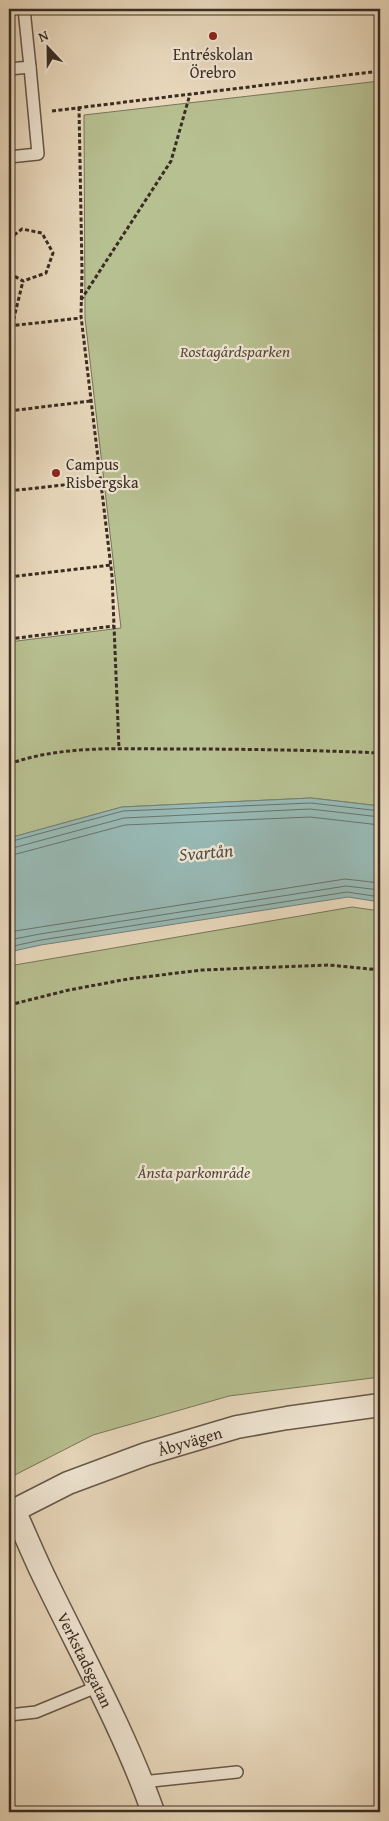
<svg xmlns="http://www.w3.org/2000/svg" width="389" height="1821" font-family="'Gentium Book Plus',serif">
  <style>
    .green { fill: #b7c091; stroke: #78765a }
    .water { fill: #98bab6; stroke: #72817b }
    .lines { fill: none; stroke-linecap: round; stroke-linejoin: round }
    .shore { stroke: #69736c; stroke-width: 1 }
    .service-casing { stroke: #66584a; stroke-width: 14 }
    .minor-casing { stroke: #66584a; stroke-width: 25 }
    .path { stroke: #3a2c23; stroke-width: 3; stroke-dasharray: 4 2.5; stroke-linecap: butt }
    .service { stroke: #f1e7d5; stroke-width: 11 }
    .minor { stroke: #f1e7d5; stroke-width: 22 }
    .poi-dot { fill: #8f2418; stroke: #f1e7d5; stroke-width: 2 }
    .labels { text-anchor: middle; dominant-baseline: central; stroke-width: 4.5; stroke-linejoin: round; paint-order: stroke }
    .poi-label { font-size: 16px; fill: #3a2c23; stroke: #f1e7d5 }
    .park-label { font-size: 16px; font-style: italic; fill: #534a39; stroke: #f1e7d5 }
    .street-label { font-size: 16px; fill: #3a2c23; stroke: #f1e7d5 }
    .water-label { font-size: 18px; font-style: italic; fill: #525048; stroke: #f1e7d5 }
  </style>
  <rect width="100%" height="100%" fill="#eadabe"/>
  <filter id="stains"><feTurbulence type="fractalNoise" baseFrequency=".004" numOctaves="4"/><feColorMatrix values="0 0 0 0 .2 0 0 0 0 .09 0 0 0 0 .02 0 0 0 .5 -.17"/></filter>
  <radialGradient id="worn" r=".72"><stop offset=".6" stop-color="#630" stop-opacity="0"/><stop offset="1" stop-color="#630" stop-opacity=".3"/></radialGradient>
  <g class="green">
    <polygon points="380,81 380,806 311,798 122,807 9,838 9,642 121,628 85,318 84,115"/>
    <polygon points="352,907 380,911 380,1377 229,1396 93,1435 9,1478 9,966"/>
  </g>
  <polygon class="water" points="311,798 380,806 380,902 348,897 41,945 9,952 9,838 122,807"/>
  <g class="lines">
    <g class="shore">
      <polyline points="9,842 123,811 311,803 380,811"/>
      <polyline points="9,849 124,818 310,809 380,817"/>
      <polyline points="9,856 125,825 310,817 380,825"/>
      <polyline points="9,932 345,879 380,883"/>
      <polyline points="9,940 40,934 346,886 380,890"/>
      <polyline points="9,947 41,940 347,892 380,897"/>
    </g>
    <g class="service-casing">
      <g id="service">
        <polyline points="9,69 30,67 24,9"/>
        <polyline points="9,157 38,154 30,67"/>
        <polyline points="9,1715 36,1712 99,1686"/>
        <polyline points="142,1782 237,1772"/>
      </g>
    </g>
    <g class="minor-casing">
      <g id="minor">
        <path id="s1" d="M14,1510C25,1534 35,1559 47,1583C84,1659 125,1733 153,1812"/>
        <path id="s2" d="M9,1513L68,1483L146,1454L237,1427L287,1418L380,1405"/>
      </g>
    </g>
    <g class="path">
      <polyline points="79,107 82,271 81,316 112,576 119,749"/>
      <polyline points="52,111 380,71"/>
      <polyline points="9,239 22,229 42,233 53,253 46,273 23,281 9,273"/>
      <polyline points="81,300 171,161 190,94"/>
      <polyline points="9,326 81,318"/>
      <polyline points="12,326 23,281"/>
      <polyline points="9,411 91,401"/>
      <polyline points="9,491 100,481"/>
      <polyline points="9,577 111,565"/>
      <polyline points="9,639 114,626"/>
      <path d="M9,764C62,745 119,749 175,749C243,749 312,750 380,753"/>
      <polyline points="9,1005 69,990 128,979 202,970 329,965 380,970"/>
    </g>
    <use href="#service" class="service"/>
    <use href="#minor" class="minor"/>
  </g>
  <g class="poi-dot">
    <circle cx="213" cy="36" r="5"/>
    <circle cx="56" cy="473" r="5"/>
  </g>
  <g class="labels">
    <g class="poi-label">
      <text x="213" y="54">Entréskolan<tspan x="213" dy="18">Örebro</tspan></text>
      <text x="66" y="464" text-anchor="start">Campus<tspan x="66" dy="18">Risbergska</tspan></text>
    </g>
    <g class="park-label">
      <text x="235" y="351">Rostagårdsparken</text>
      <text x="194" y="1172">Ånsta parkområde</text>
    </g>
    <g class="street-label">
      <text stroke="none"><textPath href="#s2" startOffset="195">Åbyvägen</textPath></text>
      <text stroke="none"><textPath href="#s1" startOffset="166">Verkstadsgatan</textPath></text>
    </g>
    <g class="water-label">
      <text transform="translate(206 852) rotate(-5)">Svartån</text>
    </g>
  </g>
  <rect width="389" height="1821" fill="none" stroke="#eadabe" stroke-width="30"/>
  <rect x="10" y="10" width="369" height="1801" fill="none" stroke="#3a2c23" stroke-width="2.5"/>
  <rect x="15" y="15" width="359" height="1791" fill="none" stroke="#3a2c23"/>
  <g transform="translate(48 48) rotate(338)" stroke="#f1e7d5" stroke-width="4" paint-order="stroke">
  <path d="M0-4L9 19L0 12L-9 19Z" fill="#3a2c23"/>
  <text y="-8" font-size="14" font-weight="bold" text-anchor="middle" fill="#3a2c23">N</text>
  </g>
  <rect width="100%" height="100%" filter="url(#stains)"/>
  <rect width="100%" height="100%" fill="url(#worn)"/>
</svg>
